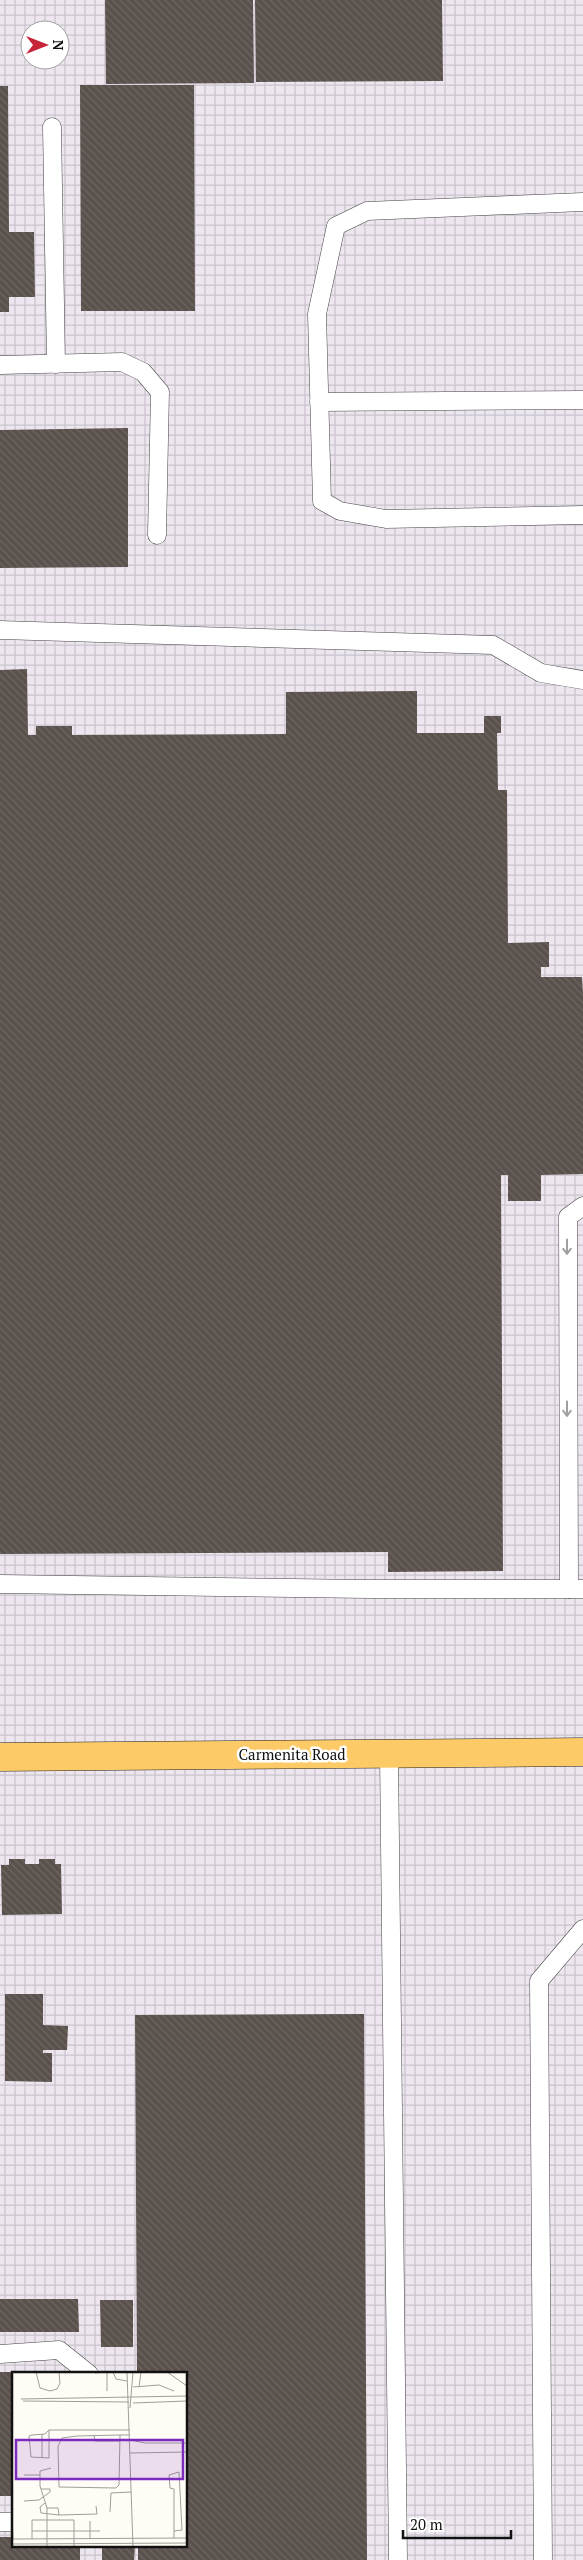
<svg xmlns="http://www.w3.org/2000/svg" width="583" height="2560" font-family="'PT Serif',serif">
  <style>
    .industrial { fill: url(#industrial-grid); fill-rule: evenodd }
    .building { fill: url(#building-back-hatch) }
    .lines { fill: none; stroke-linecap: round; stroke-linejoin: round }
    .service-casing { stroke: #444; stroke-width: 19 }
    .primary-casing { stroke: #222; stroke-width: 29 }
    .service { stroke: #fff; stroke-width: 18 }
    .primary { stroke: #fccb68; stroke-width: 28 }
    .oneway { stroke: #a0a0a0 }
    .labels { text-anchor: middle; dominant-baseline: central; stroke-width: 5; stroke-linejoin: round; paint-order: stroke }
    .street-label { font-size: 15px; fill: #111; stroke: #fff }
    .inset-road { fill: none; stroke: #a09e9a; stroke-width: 1 }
    .view { fill: #7b2cbf; fill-opacity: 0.15; stroke: #7b2cbf; stroke-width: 2.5 }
    .inset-edge { fill: none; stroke: #111; stroke-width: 2.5 }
  </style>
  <defs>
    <pattern id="industrial-grid" width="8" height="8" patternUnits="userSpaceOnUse" patternTransform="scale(1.25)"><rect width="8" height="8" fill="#ede6ef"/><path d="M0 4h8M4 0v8" fill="none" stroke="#cac4cc"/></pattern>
    <pattern id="building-back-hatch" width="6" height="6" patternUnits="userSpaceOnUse" patternTransform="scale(1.25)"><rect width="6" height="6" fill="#5a514d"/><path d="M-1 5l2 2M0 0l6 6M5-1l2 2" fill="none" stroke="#6d6662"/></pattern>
  </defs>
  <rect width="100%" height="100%" fill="#fffcf5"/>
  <path class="industrial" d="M0,0H583V2560H0ZM30,30H60V60H30ZM14,2374H186V2546H14Z"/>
  <g class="building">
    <polygon points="105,0 253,0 254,83 106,84"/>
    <polygon points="255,0 442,0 443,81 256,82"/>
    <polygon points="80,85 194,85 195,311 81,311"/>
    <polygon points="0,86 8,86 9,232 34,232 35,297 9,297 9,312 0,312"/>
    <polygon points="128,428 128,567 0,568 0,430"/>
    <polygon points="27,669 28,735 36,735 36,726 72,726 72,735 286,734 286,692 417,691 417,733 484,733 484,716 501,716 501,733 497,733 498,790 507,790 508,943 549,942 549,967 541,967 541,977 582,977 583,993 583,1174 541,1175 541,1201 508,1201 508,1175 501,1175 503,1571 388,1572 388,1552 0,1554 0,670"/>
    <polygon points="9,1859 25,1859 25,1864 39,1864 39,1859 55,1859 55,1864 61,1864 62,1914 2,1915 1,1865 9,1865"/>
    <polygon points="5,1994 43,1994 43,2025 68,2026 67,2050 43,2050 43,2053 52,2053 52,2082 5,2081"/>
    <polygon points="364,2014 367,2560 138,2560 138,2546 186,2546 186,2374 137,2374 135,2015"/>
    <polygon points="0,2299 78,2299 79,2332 0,2332"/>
    <polygon points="100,2300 133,2300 133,2347 101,2347"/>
    <rect x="0" y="2372" width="14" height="124"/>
    <polygon points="0,2537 14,2537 14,2546 80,2546 80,2560 0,2560"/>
    <polygon points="102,2546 135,2546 134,2560 102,2560"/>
  </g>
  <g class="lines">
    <g class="service-casing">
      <g id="service">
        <polyline points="52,127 56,364"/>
        <polyline points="583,202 367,211 336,226 317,314 322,501 340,511 386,519 583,515"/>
        <polyline points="0,365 122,362 143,372 160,392 157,535"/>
        <polyline points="319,402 583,400"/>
        <polyline points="0,630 493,645 541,673 583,680"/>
        <polyline points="0,1584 368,1589 583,1589"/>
        <polyline points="569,1589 568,1217 583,1206"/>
        <polyline points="389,1754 398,2560"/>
        <polyline points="0,2354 59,2350 89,2374"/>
        <polyline points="0,2522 14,2522"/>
        <polyline points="543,2560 539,1981 583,1929"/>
      </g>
    </g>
    <g class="primary-casing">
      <polyline id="primary" points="0,1757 583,1752"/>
    </g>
    <use href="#service" class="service"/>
    <use href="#primary" class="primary"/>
  </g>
  <defs><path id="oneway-shaft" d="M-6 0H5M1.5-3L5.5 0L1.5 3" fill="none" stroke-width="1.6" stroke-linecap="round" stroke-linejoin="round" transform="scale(1.25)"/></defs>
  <g class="oneway">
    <use href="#oneway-shaft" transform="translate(567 1247) rotate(90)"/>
    <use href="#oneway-shaft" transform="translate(567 1409) rotate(90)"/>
  </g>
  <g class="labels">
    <g class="street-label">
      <text x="292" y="1754">Carmenita Road</text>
    </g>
  </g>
  <g transform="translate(12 2372)">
    <rect width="175" height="175" fill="#fffcf5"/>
    <path class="inset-road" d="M24,0L28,16L38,19L45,17L48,11L47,0M101,0L104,7L115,9M115,0L121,175M155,0L175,14M83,1L95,0V19M121,15L147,13L162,19M127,15L129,0M9,27L175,24M11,29L117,30M121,31L175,29M118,36L121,0M37,58V86L19,85L17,64L20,63L33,62L37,58H118M30,62V86M82,63L83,69H108M108,63L107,113L104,116L47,115L46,74L50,66L65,64L108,63H118M118,68L133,71H175M118,81L175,80M12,103H28M12,129L27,128L38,120V117H29M33,131L28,135L29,141L47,143L46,136H35M98,140L99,121L119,120M47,143L85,142L84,134M0,148L1,167M78,149V167M20,159H88M162,159L170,158L167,100L157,103L158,116L162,117V166M0,167L175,166M20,167V148H62V175M0,172L175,171M35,175V136L28,114V99L39,96"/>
    <path class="view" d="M4,68H171V107H4Z"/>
    <rect width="175" height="175" class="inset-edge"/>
  </g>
  <g transform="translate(45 45) rotate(90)"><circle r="24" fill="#ffffff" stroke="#a0a0a0"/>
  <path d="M0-4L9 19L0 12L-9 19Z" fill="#c72339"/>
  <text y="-8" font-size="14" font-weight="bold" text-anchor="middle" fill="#111111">N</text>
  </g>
  <path d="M403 2530v8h108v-8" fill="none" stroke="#111111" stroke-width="2.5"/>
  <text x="410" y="2530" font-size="15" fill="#111111" stroke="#ffffff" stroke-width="4" paint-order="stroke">20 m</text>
</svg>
